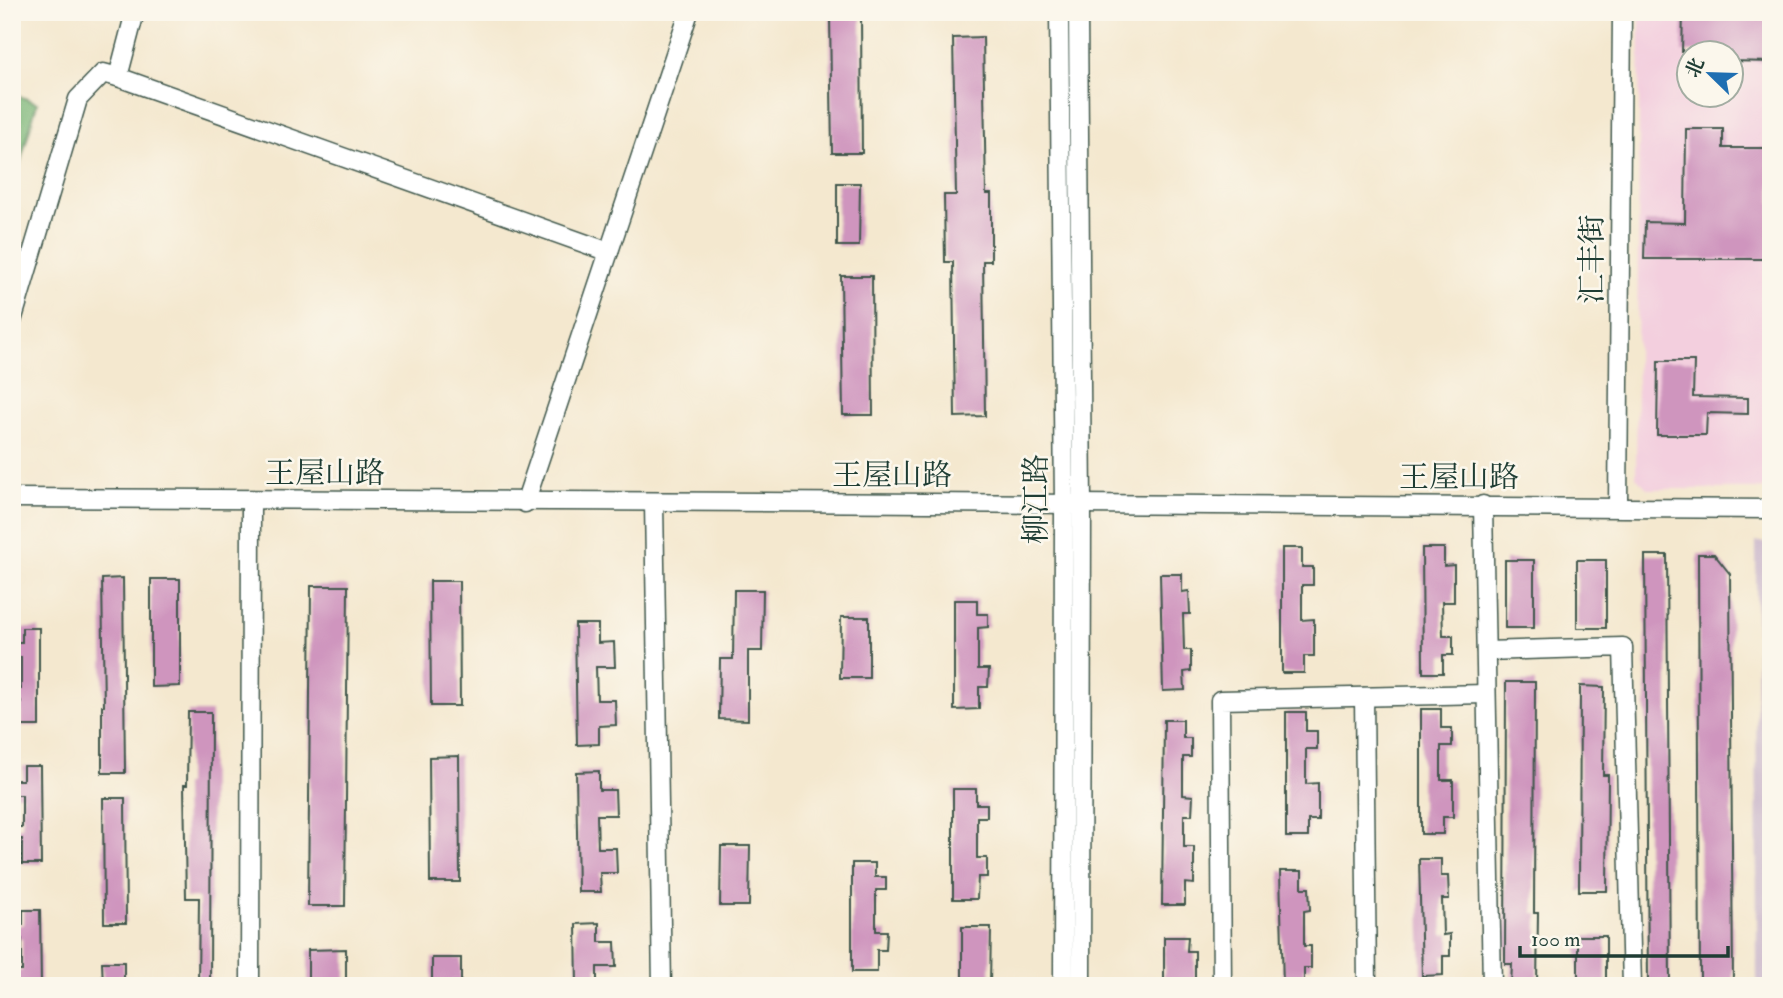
<svg xmlns="http://www.w3.org/2000/svg" width="1783" height="998" font-family="'IM FELL Double Pica','Noto Serif SC',serif">
  <style>
    .built { fill: #f3cfde; fill-rule: evenodd }
    .industrial { fill: #cfbdce }
    .forest { fill: #76b272; stroke: #4a7853; stroke-width: 2 }
    .building { fill: #cf95be }
    .lines { fill: none; stroke-linecap: round; stroke-linejoin: round }
    .minor-casing { stroke: #3f574b; stroke-width: 21 }
    .minor { stroke: #fff; stroke-width: 18 }
    .labels { text-anchor: middle; dominant-baseline: central; stroke-width: 5; stroke-linejoin: round; paint-order: stroke }
    .street-label { font-size: 30px; fill: #1f3d34; stroke: #fbf7ec }
  </style>
  <rect width="100%" height="100%" fill="#fbf7ec"/>
  <filter id="ink" filterUnits="userSpaceOnUse"><feTurbulence type="fractalNoise" baseFrequency=".0143" numOctaves="2"/><feDisplacementMap in="SourceGraphic" scale="14" xChannelSelector="R" yChannelSelector="G"/><feConvolveMatrix kernelMatrix="1 2 1 2 8 2 1 2 1" color-interpolation-filters="sRGB"/></filter>
  <filter id="wash" filterUnits="userSpaceOnUse"><feTurbulence type="fractalNoise" baseFrequency=".00686" numOctaves="4" result="noise"/><feDisplacementMap in="SourceGraphic" scale="28" xChannelSelector="R" yChannelSelector="G"/><feGaussianBlur stdDeviation="1.57" result="paint"/><feColorMatrix in="noise" values="0 0 0 0 0 0 0 0 0 0 0 0 0 0 0 0 0 1.4 0 .05"/><feComposite in="paint" operator="in"/></filter>
  <g filter="url(#wash)">
    <rect width="100%" height="100%" fill="#f4e8cf"/>
    <path class="built" d="M1640,12H1771V489H1648L1636,477ZM1688,52H1730V94H1688Z"/>
    <polygon class="industrial" points="1756,542 1771,542 1771,986 1757,986"/>
    <polygon class="forest" points="12,93 37,103 12,192"/>
    <g id="blocks">
      <g class="building">
        <polygon points="1683,12 1771,12 1771,62 1731,61 1731,52 1682,52"/>
        <polygon points="861,15 862,153 832,153 830,16"/>
        <polygon points="983,37 986,194 991,194 991,261 983,261 985,416 955,417 953,262 945,262 944,195 956,195 953,38"/>
        <polygon points="1686,129 1723,129 1723,148 1771,148 1771,259 1644,259 1645,222 1685,223"/>
        <polygon points="837,183 860,183 859,246 837,246"/>
        <polygon points="841,276 872,276 873,415 843,415"/>
        <polygon points="1658,361 1694,361 1693,397 1748,398 1748,414 1707,413 1706,435 1657,435"/>
        <polygon points="1282,548 1302,548 1302,567 1313,567 1313,585 1302,585 1302,620 1314,619 1314,656 1304,656 1304,673 1282,673"/>
        <polygon points="1422,548 1444,548 1444,566 1454,565 1454,602 1442,602 1443,636 1453,636 1453,655 1443,655 1443,673 1423,673"/>
        <polygon points="1698,554 1714,554 1730,574 1733,986 1700,986"/>
        <polygon points="1645,555 1667,555 1670,986 1648,986"/>
        <rect x="1505" y="560" width="29" height="68"/>
        <rect x="1577" y="560" width="29" height="68"/>
        <polygon points="1160,574 1182,574 1182,592 1189,591 1190,614 1183,614 1184,650 1191,650 1191,671 1184,672 1185,690 1163,691"/>
        <polygon points="123,578 125,773 102,773 102,706 104,706 102,579"/>
        <polygon points="151,579 180,579 180,686 151,687"/>
        <polygon points="430,581 459,581 460,706 431,706"/>
        <polygon points="311,586 348,586 345,906 308,906"/>
        <polygon points="734,590 763,590 762,651 748,651 748,720 719,719 720,659 733,659"/>
        <polygon points="954,600 977,600 977,614 988,614 988,627 978,628 978,669 989,669 988,687 979,687 979,709 954,710"/>
        <polygon points="841,617 869,617 869,678 840,678"/>
        <polygon points="575,624 598,624 598,643 614,642 615,667 596,667 597,700 615,700 616,725 599,726 599,744 577,745"/>
        <polygon points="22,628 39,628 39,726 21,726 21,701 12,701 12,689 21,689 21,657 12,657 12,642 22,642"/>
        <polygon points="1506,682 1535,682 1534,913 1538,913 1537,986 1511,986 1512,964 1505,964"/>
        <polygon points="1580,686 1604,687 1603,775 1608,775 1607,891 1579,891"/>
        <polygon points="1421,709 1441,709 1441,728 1452,728 1452,746 1441,746 1441,780 1453,780 1453,817 1443,817 1443,834 1421,834"/>
        <polygon points="188,712 211,712 210,986 198,986 199,898 186,898 184,785 187,785"/>
        <polygon points="1286,712 1306,712 1306,731 1317,731 1317,749 1306,749 1306,784 1318,783 1318,820 1308,820 1308,837 1286,837"/>
        <polygon points="1164,720 1183,720 1183,738 1191,738 1191,757 1183,757 1183,795 1193,796 1192,815 1184,815 1184,847 1194,847 1194,884 1185,883 1185,905 1162,905"/>
        <polygon points="459,756 460,882 430,882 429,757"/>
        <polygon points="23,766 40,766 41,864 22,864 22,839 12,839 12,827 22,827 22,795 12,795 12,780 23,780"/>
        <polygon points="599,771 599,790 615,790 616,815 597,815 598,848 616,848 617,873 600,873 601,892 578,892 576,772"/>
        <polygon points="953,789 976,789 976,804 987,804 987,817 977,817 977,858 987,858 987,877 978,877 977,899 953,899"/>
        <polygon points="103,798 125,798 126,923 104,923"/>
        <polygon points="721,846 750,846 749,906 720,906"/>
        <polygon points="1419,859 1441,859 1441,876 1448,876 1449,899 1442,899 1443,935 1450,934 1450,956 1443,956 1443,975 1422,976"/>
        <polygon points="852,863 875,863 875,877 886,877 886,890 876,890 876,931 887,931 886,950 877,950 877,972 852,972"/>
        <polygon points="1280,871 1302,871 1302,888 1309,888 1310,910 1304,911 1304,946 1311,946 1311,968 1304,968 1304,986 1283,986"/>
        <polygon points="23,910 40,910 41,986 12,983 12,971 22,971 22,939 12,939 12,925 23,925"/>
        <polygon points="599,923 599,942 615,942 616,967 597,967 597,986 577,986 576,924"/>
        <polygon points="962,927 991,927 990,986 962,986"/>
        <rect x="1578" y="936" width="28" height="50"/>
        <polygon points="1164,937 1188,937 1187,951 1195,951 1195,986 1164,986"/>
        <polygon points="346,949 346,986 308,986 308,950"/>
        <rect x="432" y="958" width="29" height="28"/>
        <polygon points="102,962 124,962 124,986 103,986"/>
      </g>
    </g>
  </g>
  <g filter="url(#ink)">
    <use href="#blocks" fill-opacity="0" stroke="#3f574b" stroke-width="2"/>
    <g class="lines">
      <g class="minor-casing">
        <g id="minor">
          <polyline points="135,12 118,77 609,252"/>
          <polyline points="1059,12 1064,504 1063,986"/>
          <polyline points="1078,12 1082,504 1081,986"/>
          <polyline points="12,321 78,99 103,73 118,77"/>
          <path d="M12,498C598,505 1185,500 1771,509"/>
          <polyline points="525,503 689,12"/>
          <polyline points="654,503 662,986"/>
          <polyline points="1483,505 1492,986"/>
          <polyline points="1618,507 1622,12"/>
          <polyline points="1486,651 1623,647 1632,986"/>
          <polyline points="1364,697 1367,986"/>
          <polyline points="250,986 251,501"/>
          <polyline points="1222,986 1220,700 1486,694"/>
        </g>
      </g>
      <use href="#minor" class="minor"/>
    </g>
  </g>
  <g class="labels">
    <g class="street-label">
      <text transform="translate(1592 259) rotate(-90)">汇丰街</text>
      <text x="325" y="473">王屋山路</text>
      <text x="892" y="475">王屋山路</text>
      <text x="1459" y="477">王屋山路</text>
      <text transform="translate(1036 499) rotate(-90)">柳江路</text>
    </g>
  </g>
  <rect width="1783" height="998" fill="none" stroke="#fbf7ec" stroke-width="42"/>
  <g transform="translate(1710 74) rotate(293)"><circle r="33" fill="#fbf7ec" stroke="#a3ada2" stroke-width="2"/>
  <path d="M0-5L12 26L0 18L-12 26Z" fill="#1f6fb2"/>
  <text y="-10" font-size="19" font-weight="bold" text-anchor="middle" fill="#1f3d34">北</text>
  </g>
  <path d="M1520 946v10h208v-10" fill="none" stroke="#1f3d34" stroke-width="3.5"/>
  <text x="1531" y="946" font-size="21" fill="#1f3d34" stroke="#fbf7ec" stroke-width="5" paint-order="stroke">100 m</text>
</svg>
